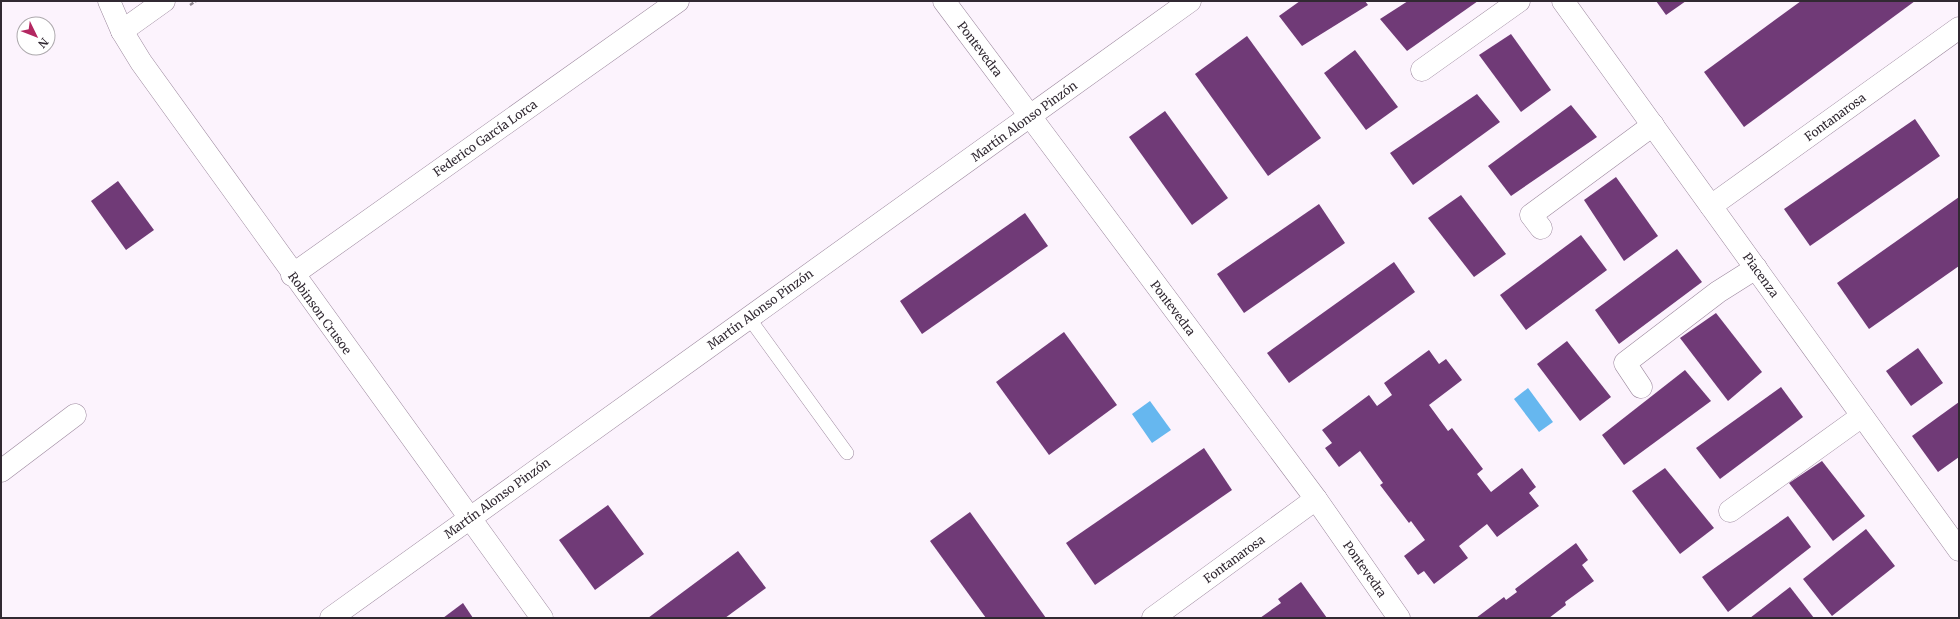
<svg xmlns="http://www.w3.org/2000/svg" width="1960" height="619" font-family="Merriweather,serif">
  <style>
    .water { fill: #66b7ef }
    .building { fill: #703a77 }
    .lines { fill: none; stroke-linecap: round; stroke-linejoin: round }
    .lane-casing { stroke: #9c889e; stroke-width: 14 }
    .street-casing { stroke: #9c889e; stroke-width: 23 }
    .path { stroke: #8f8790; stroke-width: 2.5; stroke-dasharray: 4 2; stroke-linecap: butt }
    .lane { stroke: #fff; stroke-width: 13 }
    .street { stroke: #fff; stroke-width: 22 }
    .labels { text-anchor: middle; dominant-baseline: central; stroke-width: 4; stroke-linejoin: round; paint-order: stroke }
    .street-label { font-size: 12px; fill: #312932; stroke: #fff }
  </style>
  <rect width="100%" height="100%" fill="#fcf3fd"/>
  <g class="water">
    <polygon points="1528,388 1553,422 1539,432 1514,399"/>
    <polygon points="1150,401 1171,430 1152,443 1132,414"/>
  </g>
  <g class="building">
    <polygon points="1300,1 1365,1 1368,5 1302,46 1279,16"/>
    <polygon points="1408,1 1478,1 1407,51 1380,19"/>
    <polygon points="1656,1 1686,1 1666,15"/>
    <polygon points="1801,1 1915,1 1744,127 1704,72"/>
    <polygon points="1511,34 1551,90 1521,112 1479,55"/>
    <polygon points="1247,36 1321,138 1268,176 1195,74"/>
    <polygon points="1355,50 1398,107 1366,130 1324,73"/>
    <polygon points="1477,94 1500,122 1413,185 1390,153"/>
    <polygon points="1571,105 1597,137 1511,196 1488,166"/>
    <polygon points="1165,111 1228,198 1192,225 1129,137"/>
    <polygon points="1915,119 1940,156 1810,246 1784,209"/>
    <polygon points="1616,177 1658,236 1624,261 1584,200"/>
    <polygon points="118,181 154,230 126,250 91,201"/>
    <polygon points="1461,195 1506,254 1474,277 1428,218"/>
    <polygon points="1959,197 1959,266 1869,329 1837,283"/>
    <polygon points="1319,204 1345,243 1244,313 1217,274"/>
    <polygon points="1025,213 1048,246 922,334 900,301"/>
    <polygon points="1581,235 1607,270 1526,330 1500,295"/>
    <polygon points="1677,249 1702,282 1619,344 1595,310"/>
    <polygon points="1394,262 1415,292 1289,383 1267,353"/>
    <polygon points="1716,313 1762,372 1728,401 1680,338"/>
    <polygon points="1064,332 1117,405 1049,455 996,382"/>
    <polygon points="1567,341 1611,397 1580,421 1537,364"/>
    <polygon points="1918,348 1943,383 1911,406 1886,371"/>
    <polygon points="1429,350 1439,364 1446,359 1462,380 1429,405 1448,431 1452,428 1483,469 1477,474 1491,492 1522,468 1536,487 1529,493 1539,506 1497,537 1487,524 1459,546 1468,558 1434,584 1424,571 1418,575 1404,556 1425,540 1411,521 1409,523 1380,485 1383,483 1360,451 1339,467 1325,448 1332,443 1322,430 1369,395 1377,406 1392,395 1384,383"/>
    <polygon points="1685,370 1711,401 1624,465 1602,435"/>
    <polygon points="1781,387 1803,417 1720,479 1696,448"/>
    <polygon points="1959,402 1959,457 1938,472 1912,436"/>
    <polygon points="1204,448 1232,490 1095,585 1066,543"/>
    <polygon points="1822,461 1865,516 1833,541 1789,483"/>
    <polygon points="1665,468 1714,528 1680,554 1632,491"/>
    <polygon points="608,505 644,554 595,590 559,540"/>
    <polygon points="970,512 1046,618 986,618 930,541"/>
    <polygon points="1788,516 1811,547 1728,612 1702,577"/>
    <polygon points="1866,529 1895,566 1832,616 1803,579"/>
    <polygon points="1576,543 1588,560 1582,565 1594,581 1565,602 1566,605 1549,618 1476,618 1504,597 1506,600 1517,592 1515,589"/>
    <polygon points="738,551 766,588 725,618 648,618"/>
    <polygon points="1301,582 1327,618 1260,618 1281,603 1278,599"/>
    <polygon points="1790,587 1814,618 1750,618"/>
    <polygon points="463,603 473,618 443,618"/>
  </g>
  <g class="lines">
    <g class="lane-casing">
      <polyline id="lane" points="749,318 847,453"/>
    </g>
    <g class="street-casing">
      <g id="street">
        <polyline points="109,1 122,31 141,62 542,618"/>
        <polyline points="944,1 1316,499 1399,618"/>
        <polyline points="1563,1 1959,550"/>
        <polyline points="122,31 164,1"/>
        <polyline points="1422,70 1519,1"/>
        <polyline points="1711,206 1959,28"/>
        <polyline points="1541,228 1531,215 1653,125"/>
        <polyline points="292,275 678,1"/>
        <polyline points="1641,387 1625,363 1718,292 1756,268"/>
        <polyline points="1,471 75,415"/>
        <polyline points="1730,511 1862,416"/>
        <polyline points="331,618 1190,1"/>
        <polyline points="1153,618 1316,499"/>
      </g>
    </g>
    <polyline class="path" points="190,5 196,1"/>
    <use href="#lane" class="lane"/>
    <use href="#street" class="street"/>
  </g>
  <g class="labels">
    <g class="street-label">
      <text transform="translate(980 49) rotate(53)">Pontevedra</text>
      <text transform="translate(1835 117) rotate(-36)">Fontanarosa</text>
      <text transform="translate(1024 121) rotate(-36)">Martín Alonso Pinzón</text>
      <text transform="translate(485 138) rotate(-35)">Federico García Lorca</text>
      <text transform="translate(1761 275) rotate(54)">Piacenza</text>
      <text transform="translate(1173 308) rotate(53)">Pontevedra</text>
      <text transform="translate(760 309) rotate(-36)">Martín Alonso Pinzón</text>
      <text transform="translate(320 313) rotate(54)">Robinson Crusoe</text>
      <text transform="translate(497 498) rotate(-36)">Martín Alonso Pinzón</text>
      <text transform="translate(1234 559) rotate(-36)">Fontanarosa</text>
      <text transform="translate(1365 569) rotate(55)">Pontevedra</text>
    </g>
  </g>
  <rect width="1960" height="619" fill="none" stroke="#312932" stroke-width="4"/>
  <g transform="translate(36 36) rotate(133)"><circle r="19" fill="#ffffff" stroke="#ada9ad"/>
  <path d="M0-3L7 15L0 10L-7 15Z" fill="#b32761"/>
  <text y="-6" font-size="11" font-weight="bold" text-anchor="middle" fill="#312932">N</text>
  </g>
</svg>
